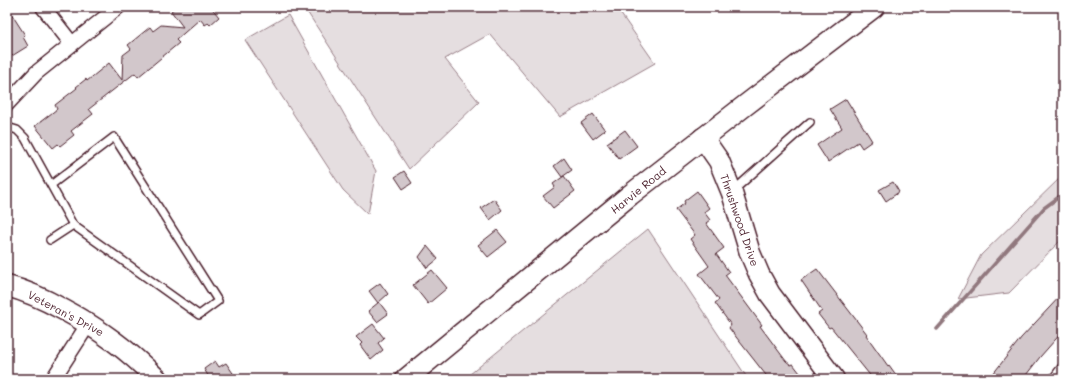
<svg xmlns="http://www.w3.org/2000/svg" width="1070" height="386" font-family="Mali,sans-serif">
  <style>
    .green { fill: #e5dee0; stroke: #987e86 }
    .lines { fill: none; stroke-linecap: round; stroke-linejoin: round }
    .stream { stroke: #91787e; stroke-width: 3.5 }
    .building { fill: #d2c7cb; stroke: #4a1f2b }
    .lane-casing { stroke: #4a1f2b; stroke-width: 10 }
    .street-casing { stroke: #4a1f2b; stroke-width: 17 }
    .secondary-casing { stroke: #4a1f2b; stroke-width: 23 }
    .lane { stroke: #fff; stroke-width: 7 }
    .street { stroke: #fff; stroke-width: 14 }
    .secondary { stroke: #fff; stroke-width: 20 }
    .labels { text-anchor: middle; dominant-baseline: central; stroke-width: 3.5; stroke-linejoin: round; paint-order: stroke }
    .street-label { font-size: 11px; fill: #4a1f2b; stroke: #fff }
  </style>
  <rect width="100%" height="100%" fill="#fff"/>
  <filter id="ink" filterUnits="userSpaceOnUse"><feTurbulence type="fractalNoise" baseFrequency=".025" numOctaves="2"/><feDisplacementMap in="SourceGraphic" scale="8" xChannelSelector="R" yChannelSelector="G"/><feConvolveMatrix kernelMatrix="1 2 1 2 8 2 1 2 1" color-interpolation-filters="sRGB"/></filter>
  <g filter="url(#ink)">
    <g class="green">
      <polygon points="304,7 616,7 655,63 560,117 490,34 445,59 479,102 409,169"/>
      <polygon points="288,15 376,171 368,214 343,190 245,40"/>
      <polygon points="1063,175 1063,238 1009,293 958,299 981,255"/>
      <polygon points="648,229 748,379 464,379"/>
    </g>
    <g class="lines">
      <polyline class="stream" points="937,329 1044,208 1063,194"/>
    </g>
    <g class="building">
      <polygon points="7,7 25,35 23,37 28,46 7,59"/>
      <polygon points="176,7 211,7 219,17 210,25 208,23 205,25 200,19 176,40 179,43 138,77 135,73 89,109 93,114 71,131 74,135 60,146 58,144 53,148 35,126 57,109 55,105 77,88 76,87 86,79 87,81 109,63 122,80 123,55 131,49 128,45 150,27 153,31 161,25 183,27 171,11"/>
      <polygon points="846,99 872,141 862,148 858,142 828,162 817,145 842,128 830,109"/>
      <polygon points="593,114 605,130 593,139 581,123"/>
      <polygon points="625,130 637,146 619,159 607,143"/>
      <polygon points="564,158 572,170 562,177 554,166"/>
      <polygon points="404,171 412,183 403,189 395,177"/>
      <polygon points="564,176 575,191 553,208 543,196 555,187 553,184"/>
      <polygon points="893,182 899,192 886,201 879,190"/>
      <polygon points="697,191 709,208 704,212 710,220 706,223 724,248 716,254 729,272 725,275 762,325 760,326 786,361 791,365 793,364 800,373 792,379 769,379 729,328 731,325 715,303 719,300 699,274 709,266 690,239 695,235 676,210 685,203 684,201"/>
      <polygon points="494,199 502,210 490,220 481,208"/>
      <polygon points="497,230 507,242 488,257 478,245"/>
      <polygon points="427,246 438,259 427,268 419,257"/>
      <polygon points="817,269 867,334 866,335 888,366 889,365 899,379 873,379 831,327 829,328 818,314 822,311 801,280"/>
      <polygon points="432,270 447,288 428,304 413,285"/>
      <polygon points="380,283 388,294 378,303 369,291"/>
      <polygon points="1063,293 1063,331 1040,357 1023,379 989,379 1021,338"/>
      <polygon points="379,302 388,314 377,322 368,311"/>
      <polygon points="373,324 384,338 378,343 383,350 371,360 360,345 362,343 356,337"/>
      <polygon points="215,361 219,367 226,363 237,379 210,379 204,369"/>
    </g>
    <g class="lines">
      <g class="lane-casing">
        <g id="lane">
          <polyline points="7,127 17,130 25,138 73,225 199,315 218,301 114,137 51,185"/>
          <polyline points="733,191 810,122"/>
          <polyline points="50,240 73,225"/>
        </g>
      </g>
      <g class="street-casing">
        <g id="street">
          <polyline points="43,7 72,44"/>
          <polyline points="7,104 36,73 118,7"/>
          <polyline points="53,379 89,323"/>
          <polyline points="1057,379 1063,371"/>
        </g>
      </g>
      <g class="secondary-casing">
        <g id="secondary">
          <polyline points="703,138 719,161 732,193 750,253 759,274 770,294 834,379"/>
          <path d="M7,286C27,291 46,300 64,310C101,330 127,349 157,379"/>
          <polyline points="406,379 630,195 747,104 874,7"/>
        </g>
      </g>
      <use href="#lane" class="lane"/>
      <use href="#street" class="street"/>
      <use href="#secondary" class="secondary"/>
    </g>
  </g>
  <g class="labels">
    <g class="street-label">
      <text transform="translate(638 190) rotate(-39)">Harvie Road</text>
      <text transform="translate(740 220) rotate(71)">Thrushwood Drive</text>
      <text transform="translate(66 313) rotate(28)">Veteran's Drive</text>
    </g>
  </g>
  <rect width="1070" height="386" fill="none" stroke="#fff" stroke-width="24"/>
  <rect x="12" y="12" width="1046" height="362" fill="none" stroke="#4a1f2b" stroke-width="1.5" filter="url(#ink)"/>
</svg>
